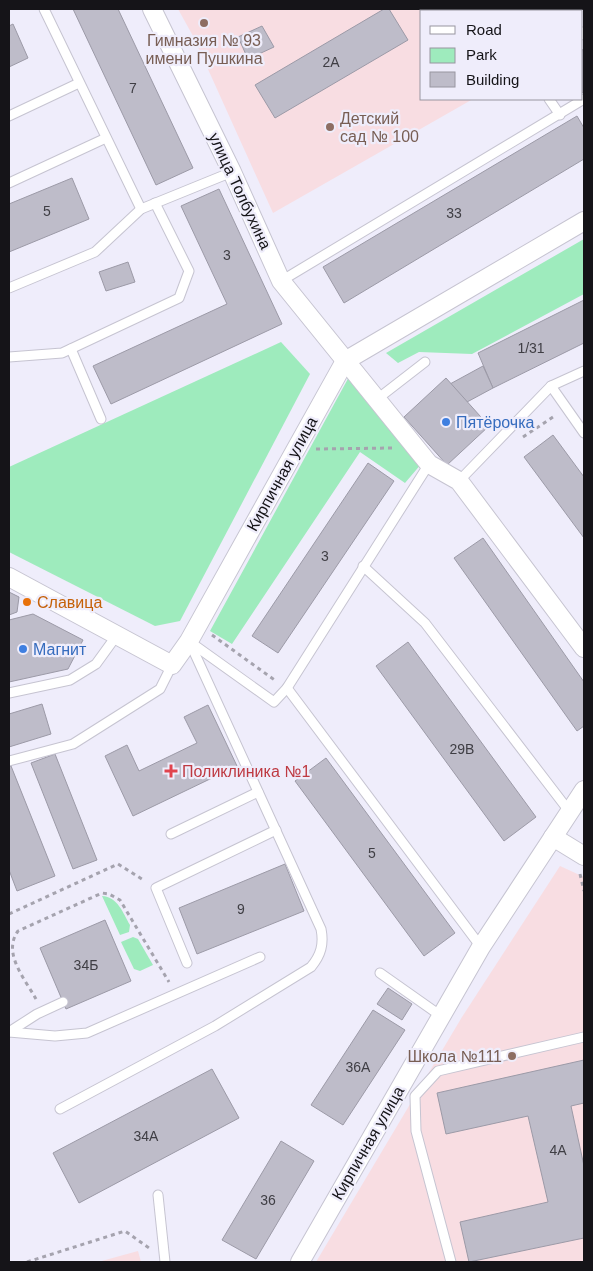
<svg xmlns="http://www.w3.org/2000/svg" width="593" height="1271" font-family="Arial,sans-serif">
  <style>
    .education { fill: #f8dde2 }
    .green { fill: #9eebbd }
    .building { fill: #bebcc9; stroke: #9c9aa7 }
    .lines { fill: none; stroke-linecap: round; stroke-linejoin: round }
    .service-casing { stroke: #c6c4d1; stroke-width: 11 }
    .minor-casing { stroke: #c6c4d1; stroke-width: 20 }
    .path { stroke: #a5a3ae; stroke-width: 3; stroke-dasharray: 4 4; stroke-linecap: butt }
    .service { stroke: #fff; stroke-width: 9 }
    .minor { stroke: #fff; stroke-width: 18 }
    .education-dot { fill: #8d6e63; stroke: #efedfb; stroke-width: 2 }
    .shop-dot { fill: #3f7fe0; stroke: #efedfb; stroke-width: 2 }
    .food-dot { fill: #e8710a; stroke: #efedfb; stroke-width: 2 }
    .health-dot { fill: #e0444e; stroke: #efedfb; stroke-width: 2 }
    .labels { text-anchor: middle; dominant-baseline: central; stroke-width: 4.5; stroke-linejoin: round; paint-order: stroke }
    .number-label { font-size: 14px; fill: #3f3e44 }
    .education-label { font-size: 16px; fill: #785e54; stroke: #efedfb }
    .street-label { font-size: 16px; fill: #151418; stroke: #efedfb }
    .shop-label { font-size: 16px; fill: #366cbe; stroke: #efedfb; text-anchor: start }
    .food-label { font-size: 16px; fill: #c56008; stroke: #efedfb; text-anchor: start }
    .health-label { font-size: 16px; fill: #be3a42; stroke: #efedfb; text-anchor: start }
  </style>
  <rect width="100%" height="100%" fill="#efedfb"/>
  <g class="education">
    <polygon points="178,9 463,9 465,11 422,11 422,99 473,99 273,213 193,36"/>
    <polygon points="560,866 584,877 584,1262 316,1262 462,1017"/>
    <polygon points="138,1251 141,1262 98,1262"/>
  </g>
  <g class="green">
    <polygon points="584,239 584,294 472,354 419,352 398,363 386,353"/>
    <polygon points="281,342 310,374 180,621 155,626 9,552 9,467"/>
    <polygon points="350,375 422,463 405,483 360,452 232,644 210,631"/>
    <path d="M102,896C118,897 123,913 130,925L129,932L120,935Z"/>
    <polygon points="133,937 138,939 153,965 140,971 134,969 121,942"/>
  </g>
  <g class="building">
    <polygon points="73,9 118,9 193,168 156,185"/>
    <polygon points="384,9 389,9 408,40 275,118 255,85"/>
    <polygon points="510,9 555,9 557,11 512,11"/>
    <polygon points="13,24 28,58 9,67 9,26"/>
    <polygon points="262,26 274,47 248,59 238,37"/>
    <polygon points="582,49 584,53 584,91 582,93"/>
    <polygon points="577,116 584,128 584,159 344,303 323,267"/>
    <polygon points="72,178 89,219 9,252 9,204"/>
    <polygon points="219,189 282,324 111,404 93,366 227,304 181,206"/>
    <polygon points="128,262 135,282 106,291 99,272"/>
    <polygon points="584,300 584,343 493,388 478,353"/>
    <polygon points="483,366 493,388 467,402 450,384"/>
    <polygon points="446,378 489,426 447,465 404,417"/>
    <polygon points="553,435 584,477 584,538 524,457"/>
    <polygon points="368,463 394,481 278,653 252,636"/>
    <polygon points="483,538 584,682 584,726 577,731 454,558"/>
    <polygon points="9,592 19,597 17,612 9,615"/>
    <polygon points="33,614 83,640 68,669 9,682 9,620"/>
    <polygon points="408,642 536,817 504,841 376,666"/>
    <polygon points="42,704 51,734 9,747 9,714"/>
    <polygon points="208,705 237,766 133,816 105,756 127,745 139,771 197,743 184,717"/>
    <polygon points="55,754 97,860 73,869 31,763"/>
    <polygon points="326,758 455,933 424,956 295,781"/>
    <polygon points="11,766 55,876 17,891 9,870 9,767"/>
    <polygon points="285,864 304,911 197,954 179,908"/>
    <polygon points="105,920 131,981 66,1009 40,948"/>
    <polygon points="388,988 412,1004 402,1020 377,1004"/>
    <polygon points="373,1010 405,1030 343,1125 311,1105"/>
    <polygon points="584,1060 584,1103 571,1106 584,1166 584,1238 469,1262 460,1222 548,1202 528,1116 446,1134 437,1093"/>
    <polygon points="212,1069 239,1118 79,1203 53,1153"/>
    <polygon points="281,1141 314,1161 256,1259 222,1240"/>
  </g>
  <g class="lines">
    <g class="service-casing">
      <g id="service">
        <polyline points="44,9 141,209"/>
        <polyline points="487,9 489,11"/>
        <polyline points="566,9 568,11"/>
        <polyline points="582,32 584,35"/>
        <polyline points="549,99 560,115"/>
        <polyline points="9,116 79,83"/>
        <polyline points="9,183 106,138"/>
        <polyline points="281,281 584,99"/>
        <polyline points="9,288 95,252 141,209 232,172"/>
        <polyline points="71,349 101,419"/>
        <polyline points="9,357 62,353 179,298 189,271 155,203"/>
        <polyline points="551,386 584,433"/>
        <polyline points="376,400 425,362"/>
        <polyline points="459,481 551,386 584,371"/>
        <polyline points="363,566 425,623 569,811"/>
        <polyline points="190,642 274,702 287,688 429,464"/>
        <polyline points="287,688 481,947"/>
        <polyline points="9,693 70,680 96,664 117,635"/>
        <polyline points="9,761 73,744 160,689 172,665"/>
        <polyline points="171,834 258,792"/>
        <polyline points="187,963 156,888 276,830"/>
        <polyline points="380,973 441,1016"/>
        <polyline points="9,1032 55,1036 87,1033 260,957"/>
        <polyline points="9,1032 37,1014 63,1002"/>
        <path d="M60,1109L215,1026L311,967C321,955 324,944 321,929L189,641"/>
        <polyline points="158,1195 165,1262"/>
        <polyline points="451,1262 416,1131 415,1096 438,1071 584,1037"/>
      </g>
    </g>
    <g class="minor-casing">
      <g id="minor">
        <polyline points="152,9 232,172 281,281 429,464 459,481 584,648"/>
        <polyline points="9,577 172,665 189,641 345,361 584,221"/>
        <polyline points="553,837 584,856"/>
        <polyline points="300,1262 481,947 584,790"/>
      </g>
    </g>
    <g class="path">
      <polyline points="523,437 556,415"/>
      <polyline points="316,449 393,448"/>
      <polyline points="212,635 276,681"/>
      <polyline points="580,874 584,891"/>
      <polyline points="9,914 118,864 145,881"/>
      <path d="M36,999C25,979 2,953 18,931L102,893L109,894L120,900L169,982"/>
      <polyline points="27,1262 125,1231 149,1248"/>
    </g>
    <use href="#service" class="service"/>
    <use href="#minor" class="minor"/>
  </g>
  <g class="education-dot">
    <circle cx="204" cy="23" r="5"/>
    <circle cx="330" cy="127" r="5"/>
    <circle cx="512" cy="1056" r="5"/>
  </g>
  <g class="shop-dot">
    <circle cx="446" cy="422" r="5"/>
    <circle cx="23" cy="649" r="5"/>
  </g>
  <circle class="food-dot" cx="27" cy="602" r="5"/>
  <path class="health-dot" d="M168.5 763.5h5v5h5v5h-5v5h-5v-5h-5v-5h5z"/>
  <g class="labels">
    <g class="number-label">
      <text x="331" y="62">2А</text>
      <text x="133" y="88">7</text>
      <text x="47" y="211">5</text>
      <text x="454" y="213">33</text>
      <text x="227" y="255">3</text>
      <text x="531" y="348">1/31</text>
      <text x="325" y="556">3</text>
      <text x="462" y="749">29В</text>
      <text x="372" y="853">5</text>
      <text x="241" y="909">9</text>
      <text x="86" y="965">34Б</text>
      <text x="358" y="1067">36А</text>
      <text x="146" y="1136">34А</text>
      <text x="558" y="1150">4А</text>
      <text x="268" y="1200">36</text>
    </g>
    <g class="education-label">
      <text x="204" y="40">Гимназия № 93<tspan x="204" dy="18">имени Пушкина</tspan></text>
      <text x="340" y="118" text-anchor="start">Детский<tspan x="340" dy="18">сад № 100</tspan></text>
      <text x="502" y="1056" text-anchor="end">Школа №111</text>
    </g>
    <g class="street-label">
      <text transform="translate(240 191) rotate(65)">улица Толбухина</text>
      <text transform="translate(282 474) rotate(-61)">Кирпичная улица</text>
      <text transform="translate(368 1143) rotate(-60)">Кирпичная улица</text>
    </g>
    <g class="shop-label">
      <text x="456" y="422">Пятёрочка</text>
      <text x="33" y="649">Магнит</text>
    </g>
    <g class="food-label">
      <text x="37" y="602">Славица</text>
    </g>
    <g class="health-label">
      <text x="182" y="771">Поликлиника №1</text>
    </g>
  </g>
  <rect width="593" height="1271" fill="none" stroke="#151418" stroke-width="20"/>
  <rect x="420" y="10" width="162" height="90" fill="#efedfb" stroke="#9896a0"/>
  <rect x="430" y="26" width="25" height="8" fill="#ffffff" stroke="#9896a0"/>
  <text x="466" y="35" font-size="15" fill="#151418">Road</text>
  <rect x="430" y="48" width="25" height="15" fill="#9eebbd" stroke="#9896a0"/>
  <text x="466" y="60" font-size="15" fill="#151418">Park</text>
  <rect x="430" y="72" width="25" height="15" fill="#bebcc9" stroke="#9896a0"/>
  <text x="466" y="85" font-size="15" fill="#151418">Building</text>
</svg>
